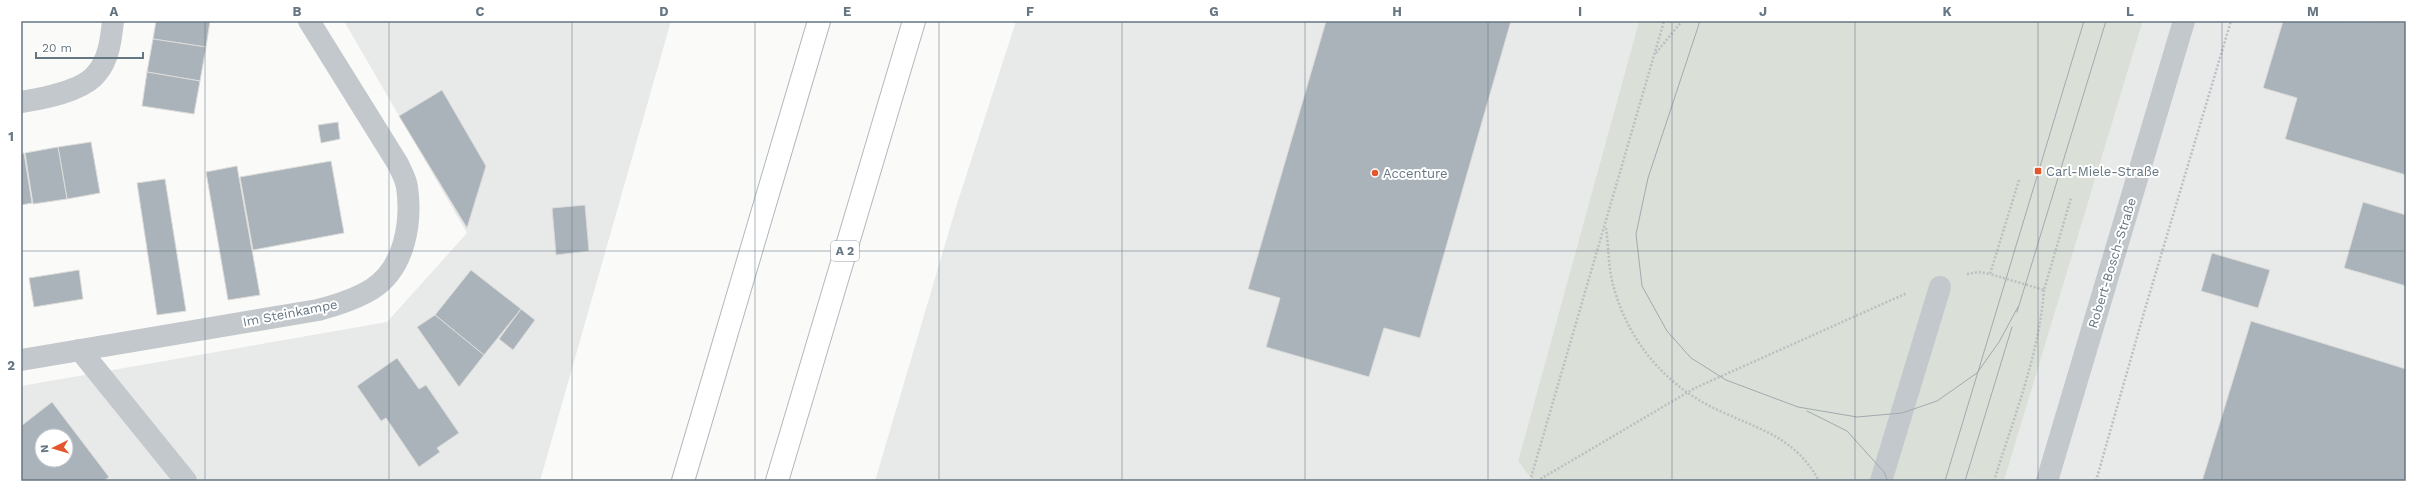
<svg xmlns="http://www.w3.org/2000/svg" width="2427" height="502" font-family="'Work Sans',sans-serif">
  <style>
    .built { fill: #e8e9e9; fill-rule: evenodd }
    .green { fill: #dadfd7 }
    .building { fill: #aab3b9; stroke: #dcdcda; fill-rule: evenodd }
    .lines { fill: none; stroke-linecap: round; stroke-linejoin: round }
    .highway-casing { stroke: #b4b9bd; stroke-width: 24 }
    .path { stroke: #bbbfc2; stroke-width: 2.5; stroke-dasharray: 2 2; stroke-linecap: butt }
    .minor { stroke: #c3c8cc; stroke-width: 22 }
    .highway { stroke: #fff; stroke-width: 22 }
    .tram { stroke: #a2aab0; stroke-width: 1 }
    .grid { fill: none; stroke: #657683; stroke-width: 1; stroke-opacity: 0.55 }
    .poi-dot { fill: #e4572e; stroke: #fff; stroke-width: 1.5 }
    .labels { text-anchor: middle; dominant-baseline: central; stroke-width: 4; stroke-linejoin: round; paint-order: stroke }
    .shield { fill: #fff; stroke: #939fa8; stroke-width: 1 }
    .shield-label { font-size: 12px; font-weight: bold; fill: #657683 }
    .poi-label { font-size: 13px; fill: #657683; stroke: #fff; text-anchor: start }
    .street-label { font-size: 13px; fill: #657683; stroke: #fff }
    .neatline { fill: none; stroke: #657683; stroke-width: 1.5 }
    .grid-label { font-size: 13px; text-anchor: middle; font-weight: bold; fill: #657683 }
  </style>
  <rect width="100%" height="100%" fill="#fafaf8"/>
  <g class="built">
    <path d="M344,21H671L540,481H21V386L387,322L467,233ZM42,436H66V460H42Z"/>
    <polygon points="1016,21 1639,21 1518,461 1533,481 875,481 957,204"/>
    <polygon points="2143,21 2406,21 2406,481 2004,481"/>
  </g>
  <polygon class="green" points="1639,21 2143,21 2004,481 1533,481 1518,461"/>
  <g class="building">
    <polygon points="156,21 210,21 206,47 153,39"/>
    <polygon points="1326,21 1511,21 1420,338 1384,328 1369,377 1266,347 1280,298 1248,289"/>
    <polygon points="2283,21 2406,22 2406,175 2285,139 2297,98 2263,88"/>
    <polygon points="153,39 206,47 200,81 147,72"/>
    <polygon points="147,72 200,81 194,114 142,106"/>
    <polygon points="442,90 486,166 467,228 399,116"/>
    <polygon points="338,122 340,139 321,143 318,125"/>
    <polygon points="91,142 100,193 67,199 58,147"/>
    <polygon points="58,147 67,199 33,204 25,153"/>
    <polygon points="24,153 32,203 21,205 21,154"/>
    <polygon points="331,161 344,233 253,250 240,177"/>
    <polygon points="237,166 260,295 228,300 206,172"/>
    <polygon points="165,179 186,311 157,315 137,183"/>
    <polygon points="2363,202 2406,215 2406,286 2344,268"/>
    <polygon points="585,205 589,251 556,255 552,208"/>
    <polygon points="2212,253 2270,270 2258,308 2201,291"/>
    <polygon points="79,270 83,299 34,307 29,278"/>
    <polygon points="471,270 521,309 484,355 435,315"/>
    <polygon points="521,309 535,320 513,350 499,339"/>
    <polygon points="435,315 484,355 459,387 417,327"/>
    <polygon points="2251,321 2406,369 2406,481 2202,481"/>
    <polygon points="397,358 419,389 426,385 459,433 437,448 440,452 419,467 386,418 381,421 357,386"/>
    <path d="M52,402L109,477L104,481H23L21,478V426ZM42,436H66V460H42Z"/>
  </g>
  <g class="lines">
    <g class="highway-casing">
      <g id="highway">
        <polyline points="683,481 819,21"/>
        <polyline points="777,481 914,21"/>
      </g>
    </g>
    <g class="path">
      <polyline points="1656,53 1682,21"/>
      <polyline points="2019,180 1990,274 2044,290 2071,198"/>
      <path d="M1606,228C1609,247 1608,270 1614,288C1629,343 1668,388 1720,411C1761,430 1796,438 1819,481"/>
      <polyline points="1967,274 1979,272 1990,274"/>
      <polyline points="1530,481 1664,21"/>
      <polyline points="1537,481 1695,388 1907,293"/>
      <path d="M1994,481C2013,419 2039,356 2044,290"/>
      <polyline points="2096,481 2145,309 2231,21"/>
    </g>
    <g class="minor">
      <path d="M21,102C41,99 84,91 97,73C109,59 111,39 113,21"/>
      <polyline points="80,350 186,481"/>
      <path d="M21,360L318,310C337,305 356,299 372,289C405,268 412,222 407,187C406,179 401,171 398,164L309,21"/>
      <polyline points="1881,481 1940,287"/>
      <polyline points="2047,481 2184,21"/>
    </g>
    <use href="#highway" class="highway"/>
    <g class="tram">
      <polyline points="1700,21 1648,178 1636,234 1642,286 1667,331 1691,358 1726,380 1798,407 1857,417 1902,413 1937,401 1977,373 1999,342 2018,307"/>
      <polyline points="2017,312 2106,21"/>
      <polyline points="1807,411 1847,431 1884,472 1888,481"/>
      <polyline points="1945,481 2084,21"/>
      <polyline points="1965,481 2012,327"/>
    </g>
  </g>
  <path class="grid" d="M205,21V481M389,21V481M572,21V481M755,21V481M939,21V481M1122,21V481M1305,21V481M1488,21V481M1672,21V481M1855,21V481M2038,21V481M2222,21V481M21,251H2406"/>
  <g class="poi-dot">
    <rect x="2034" y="167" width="8" height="8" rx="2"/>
    <circle cx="1375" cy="173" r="4"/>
  </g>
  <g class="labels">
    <rect class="shield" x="831" y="241" width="28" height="20" rx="3"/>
    <g class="shield-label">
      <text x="845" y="251">A 2</text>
    </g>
    <g class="poi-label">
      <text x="2046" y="171">Carl-Miele-Straße</text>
      <text x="1383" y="173">Accenture</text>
    </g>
    <g class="street-label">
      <text transform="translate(2112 263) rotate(-73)">Robert-Bosch-Straße</text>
      <text transform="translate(290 313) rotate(-11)">Im Steinkampe</text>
    </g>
  </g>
  <rect width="2427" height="502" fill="none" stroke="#ffffff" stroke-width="44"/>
  <g transform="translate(54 448) rotate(265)"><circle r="19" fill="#ffffff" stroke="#c1c8cd"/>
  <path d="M0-3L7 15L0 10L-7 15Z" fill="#e4572e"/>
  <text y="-6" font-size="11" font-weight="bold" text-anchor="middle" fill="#657683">N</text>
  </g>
  <path d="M36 52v6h107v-6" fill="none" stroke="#657683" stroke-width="2"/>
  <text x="42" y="52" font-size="12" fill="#657683" stroke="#ffffff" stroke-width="3" paint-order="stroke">20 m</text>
  <rect x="22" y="22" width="2383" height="458" class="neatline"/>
  <g class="grid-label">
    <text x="114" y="16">A</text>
    <text x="297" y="16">B</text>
    <text x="480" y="16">C</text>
    <text x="664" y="16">D</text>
    <text x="847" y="16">E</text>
    <text x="1030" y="16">F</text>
    <text x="1214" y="16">G</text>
    <text x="1397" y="16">H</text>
    <text x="1580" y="16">I</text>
    <text x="1763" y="16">J</text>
    <text x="1947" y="16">K</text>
    <text x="2130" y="16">L</text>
    <text x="2313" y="16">M</text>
    <text x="11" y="141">1</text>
    <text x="11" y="370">2</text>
  </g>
</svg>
